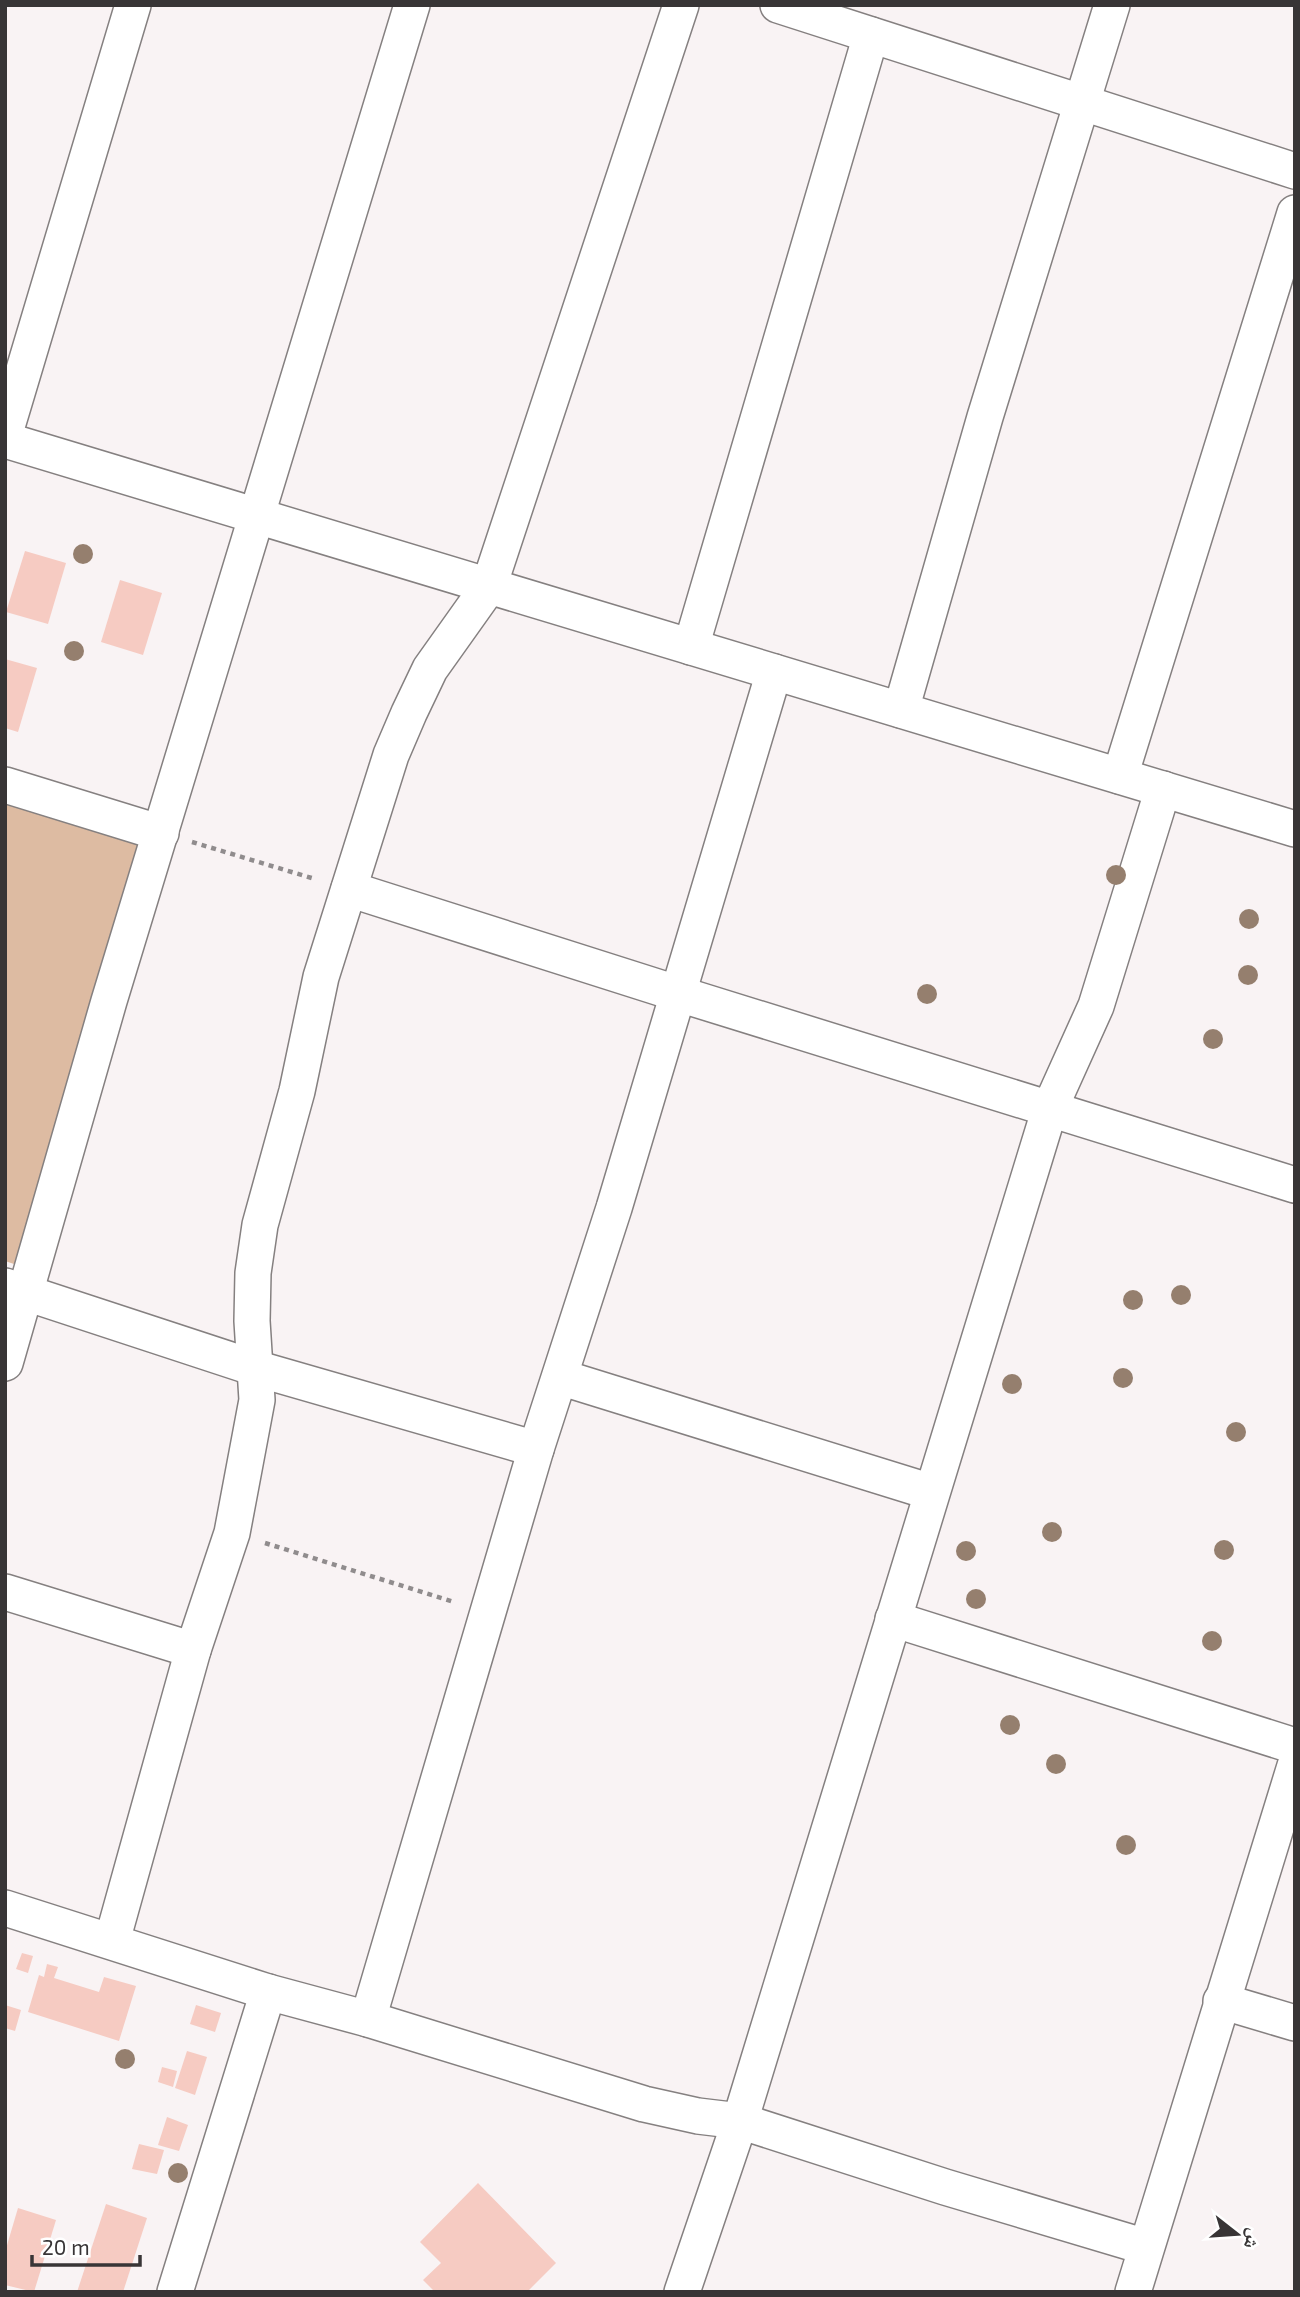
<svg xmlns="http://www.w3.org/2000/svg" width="1300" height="2297" font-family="'Exo 2','Noto Naskh Arabic',sans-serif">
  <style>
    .green { fill: #ddbba2 }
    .building { fill: #f6cbc2 }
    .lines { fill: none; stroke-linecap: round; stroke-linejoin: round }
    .minor-casing { stroke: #858080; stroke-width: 38 }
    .path { stroke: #908c8d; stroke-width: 4.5; stroke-dasharray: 5 5; stroke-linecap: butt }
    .minor { stroke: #fff; stroke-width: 35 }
    .tree { fill: #957f6e }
  </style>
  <rect width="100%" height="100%" fill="#f9f3f4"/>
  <polygon class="green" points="5,803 143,844 17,1265 5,1261"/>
  <g class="building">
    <polygon points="25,551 66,563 48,624 6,612"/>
    <polygon points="120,580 162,593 143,655 101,642"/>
    <polygon points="5,659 37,668 18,732 5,728"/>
    <polygon points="22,1953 33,1956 28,1973 16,1969"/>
    <polygon points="47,1964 58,1967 54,1978 99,1992 104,1977 136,1986 119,2041 28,2012 39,1975 44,1977"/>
    <polygon points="5,2005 21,2010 15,2031 5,2028"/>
    <polygon points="196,2005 221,2013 215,2032 190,2024"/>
    <polygon points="187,2051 207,2057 195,2095 175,2088"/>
    <polygon points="162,2067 177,2071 173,2087 158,2082"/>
    <polygon points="167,2117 188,2125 179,2151 158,2145"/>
    <polygon points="139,2144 164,2150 157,2174 132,2169"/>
    <polygon points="478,2183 556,2263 527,2292 435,2292 423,2280 441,2263 420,2242"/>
    <polygon points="106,2204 147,2218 123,2292 77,2292"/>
    <polygon points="18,2208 56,2220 34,2292 5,2285 5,2252"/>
  </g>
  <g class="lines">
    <g class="minor-casing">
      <g id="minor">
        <polyline points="778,5 1295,171"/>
        <polyline points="5,433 133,5"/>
        <polyline points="5,440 1295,829"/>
        <polyline points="691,647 871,35"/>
        <polyline points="901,710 985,417 1112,5"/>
        <polyline points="1120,776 1295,213"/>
        <polyline points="5,785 161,833"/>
        <polyline points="349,889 676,993 1295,1185"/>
        <polyline points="5,1286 255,1368 536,1449"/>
        <polyline points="5,1363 109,1001 412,5"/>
        <polyline points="560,1377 931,1492"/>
        <polyline points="5,1592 193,1650"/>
        <polyline points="893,1619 1295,1746"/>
        <polyline points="5,1908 268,1992 368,2019 644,2104 698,2116 740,2121 945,2187 1146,2247"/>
        <polyline points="112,1941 193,1650 232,1533 257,1400 252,1321 253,1273 260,1225 297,1091 321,977 391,755 409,713 430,669 489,586 681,5"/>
        <polyline points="1221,2001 1295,2023"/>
        <polyline points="368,2019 536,1449 614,1208 774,672"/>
        <polyline points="175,2292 268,1992"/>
        <polyline points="682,2292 740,2121 1050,1108 1096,1006 1163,789"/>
        <polyline points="1133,2292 1295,1766"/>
      </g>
    </g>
    <g class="path">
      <polyline points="192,842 315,879"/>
      <polyline points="265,1543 454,1602"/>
    </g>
    <use href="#minor" class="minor"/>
  </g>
  <g class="tree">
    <circle cx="83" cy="554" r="10"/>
    <circle cx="74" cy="651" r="10"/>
    <circle cx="1116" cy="875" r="10"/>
    <circle cx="1249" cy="919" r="10"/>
    <circle cx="1248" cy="975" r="10"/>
    <circle cx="927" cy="994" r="10"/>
    <circle cx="1213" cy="1039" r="10"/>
    <circle cx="1181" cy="1295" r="10"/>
    <circle cx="1133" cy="1300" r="10"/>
    <circle cx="1123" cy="1378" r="10"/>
    <circle cx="1012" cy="1384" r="10"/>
    <circle cx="1236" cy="1432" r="10"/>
    <circle cx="1052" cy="1532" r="10"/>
    <circle cx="1224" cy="1550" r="10"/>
    <circle cx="966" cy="1551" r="10"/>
    <circle cx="976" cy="1599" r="10"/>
    <circle cx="1212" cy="1641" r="10"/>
    <circle cx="1010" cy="1725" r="10"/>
    <circle cx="1056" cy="1764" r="10"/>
    <circle cx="1126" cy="1845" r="10"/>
    <circle cx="125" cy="2059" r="10"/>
    <circle cx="178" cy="2173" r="10"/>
  </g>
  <rect width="1300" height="2297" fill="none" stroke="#383536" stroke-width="14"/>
  <g transform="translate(1237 2234) rotate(107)" stroke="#ffffff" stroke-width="5" paint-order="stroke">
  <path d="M0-5L12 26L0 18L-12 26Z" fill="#383536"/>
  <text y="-10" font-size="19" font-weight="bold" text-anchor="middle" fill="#383536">ش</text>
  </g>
  <path d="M32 2255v10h108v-10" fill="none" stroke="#383536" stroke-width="3.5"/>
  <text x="42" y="2255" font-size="21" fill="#383536" stroke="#ffffff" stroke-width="5" paint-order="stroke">20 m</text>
</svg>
